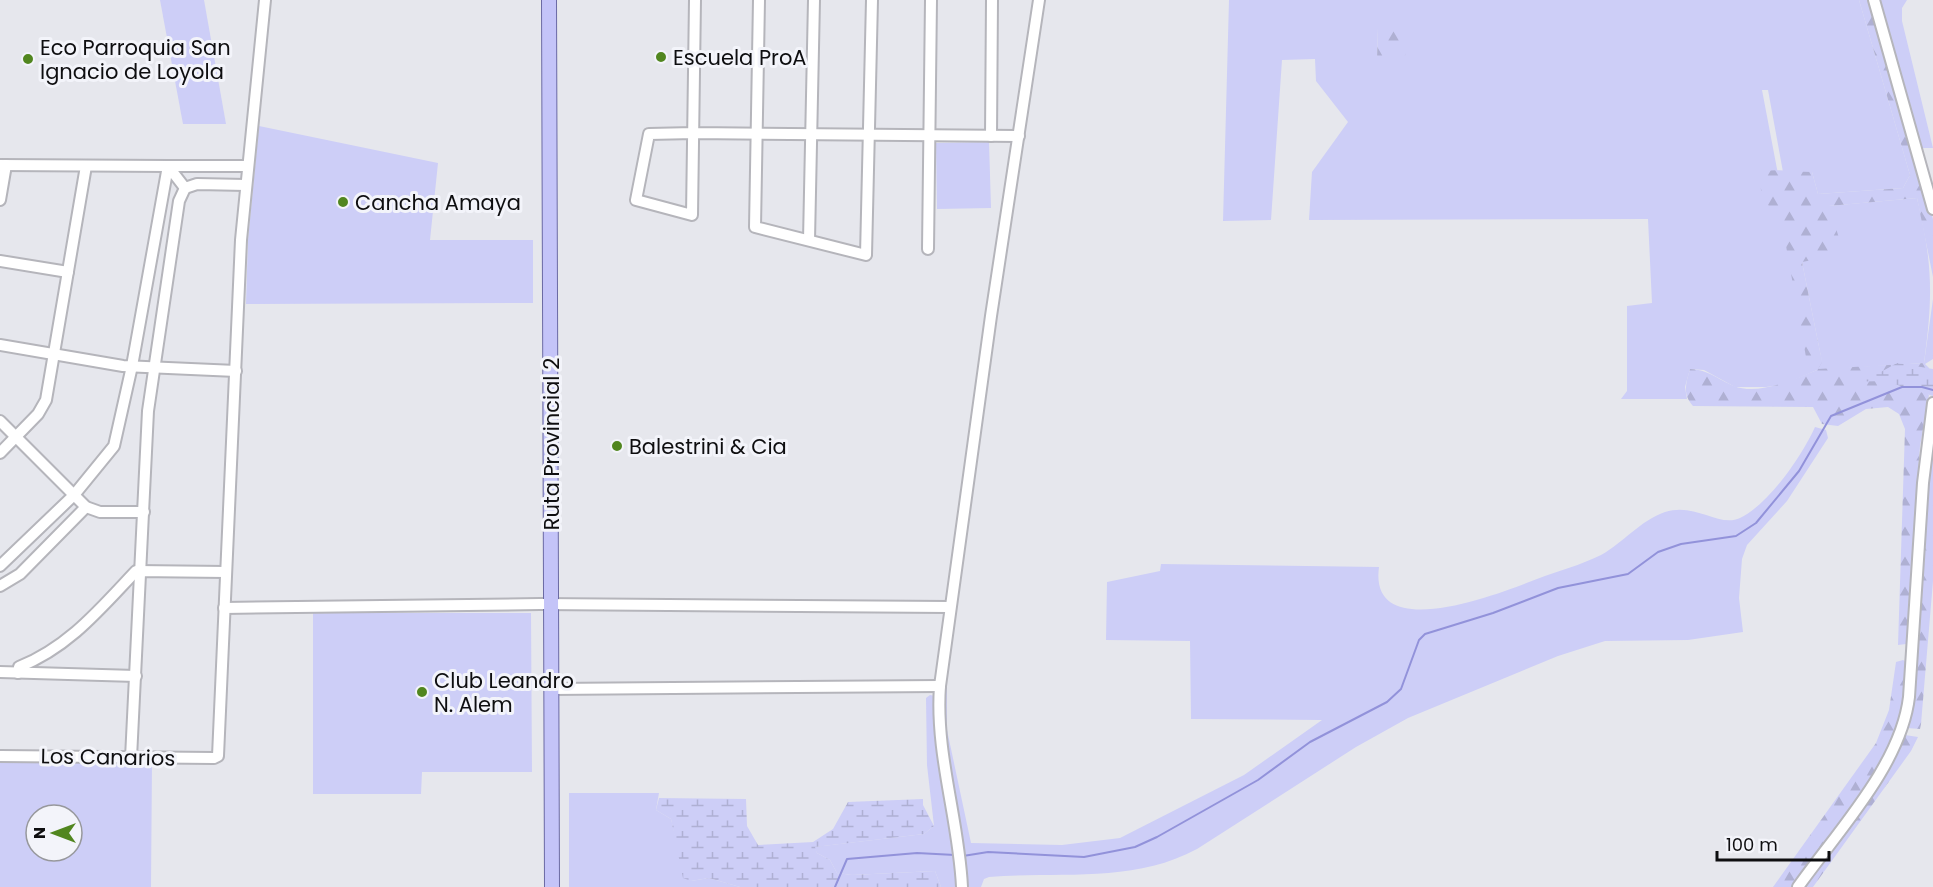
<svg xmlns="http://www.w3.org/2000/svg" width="1933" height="887" font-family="Poppins,sans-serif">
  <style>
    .green { fill: #cdcef7; fill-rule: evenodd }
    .forest { fill: url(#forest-firs) }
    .wetland { fill: url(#wetland-marsh) }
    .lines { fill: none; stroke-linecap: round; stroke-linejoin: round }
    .stream { stroke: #9292da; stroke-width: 2 }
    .minor-casing { stroke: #b5b5bb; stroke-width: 14 }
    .major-casing { stroke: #6b6aa4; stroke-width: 16 }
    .minor { stroke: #fff; stroke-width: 10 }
    .major { stroke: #c4c4f8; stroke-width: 14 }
    .poi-dot { fill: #51861f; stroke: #f3f4fa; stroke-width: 2 }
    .labels { text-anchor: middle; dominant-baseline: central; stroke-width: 6; stroke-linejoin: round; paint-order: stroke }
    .poi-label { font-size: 21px; fill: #0e0e10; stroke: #f3f4fa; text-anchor: start }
    .street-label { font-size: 21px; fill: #0e0e10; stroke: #f3f4fa }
  </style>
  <defs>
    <pattern id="forest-firs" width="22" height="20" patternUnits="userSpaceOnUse" patternTransform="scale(1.5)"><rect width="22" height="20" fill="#cdcef7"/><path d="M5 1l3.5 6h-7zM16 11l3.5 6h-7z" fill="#afb0d3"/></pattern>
    <pattern id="wetland-marsh" width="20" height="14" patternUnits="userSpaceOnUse" patternTransform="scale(1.5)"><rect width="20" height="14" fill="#cdcef7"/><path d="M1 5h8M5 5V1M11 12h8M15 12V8" fill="none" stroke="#afb0d3"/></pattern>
  </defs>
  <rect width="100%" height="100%" fill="#e6e7ed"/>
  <g class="green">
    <polygon points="160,0 204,0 226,124 183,124"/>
    <path d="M1229,0H1859L1910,175L1903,188L1818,194L1812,172H1783L1768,90H1762L1777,169L1822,362L1802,262L1828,206L1917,198C1933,265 1933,296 1924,363L1817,370L1785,384L1766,387H1735L1704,370L1690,369L1685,387L1687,399H1621L1627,391V306L1652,303L1648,219L1309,220L1312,172L1348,122L1316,81L1315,59L1282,60L1271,220L1223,221ZM1378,28L1405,57H1377Z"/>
    <polygon points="1879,0 1907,0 1902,8 1902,21 1933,148 1921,148"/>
    <polygon points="259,126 438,163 430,240 533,240 533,303 246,304 248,240"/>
    <polygon points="989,142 991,208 937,209 936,143"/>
    <path d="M1815,427L1826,430L1828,438L1787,501L1747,545L1742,559L1739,598L1743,632L1688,640L1605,641L1558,656L1408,718L1356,747L1197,849C1132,884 1060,871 989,877L984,879L981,887H965L943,739V686H947V730L971,843L1062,845L1120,838L1244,775L1322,720L1191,719L1190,641L1106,640L1107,582L1160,571L1161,564L1379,567C1368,647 1503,592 1537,579C1558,571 1581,565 1601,555C1623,543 1641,520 1665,512C1696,502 1719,528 1740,518C1769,504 1802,456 1815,427Z"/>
    <polygon points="313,613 531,613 532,772 422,772 421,794 313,794"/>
    <polygon points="930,695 935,696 959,887 941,887 935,871 852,875 837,873 830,860 817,853 814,847 924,834 934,826 927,765 926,698"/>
    <path d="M0,760L152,762L151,887H0ZM36,815H72V851H36Z"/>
    <polygon points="569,793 659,793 656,810 671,819 677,844 691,881 709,878 740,887 569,887"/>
  </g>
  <g class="forest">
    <path d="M1859,0H1869L1933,219V277L1917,198L1829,206L1844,254L1802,262L1822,362L1818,369L1924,363L1933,299V359L1925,364L1929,368L1926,392L1929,395L1920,446L1906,644L1898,645L1905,429L1899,414L1888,407L1866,409L1838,426L1822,424L1813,407L1693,406C1682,394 1686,383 1690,369C1709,370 1717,379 1734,386C1758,396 1795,379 1817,370L1806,357L1783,229L1775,223L1772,208L1762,201L1760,179L1765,171C1780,169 1796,172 1812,172L1818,194L1903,188L1910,175Z"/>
    <polygon points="1378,28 1407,29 1405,57 1377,58"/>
    <polygon points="1933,433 1933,581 1921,724 1920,729 1907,728"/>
    <polygon points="1903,660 1908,663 1904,709 1886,758 1794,887 1773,887 1876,743 1889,710 1896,662"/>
    <polygon points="1905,735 1918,737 1911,751 1813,887 1802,887 1892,761"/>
  </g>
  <g class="wetland">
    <polygon points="1897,363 1933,369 1933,396 1885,381 1843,382 1879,373"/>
    <polygon points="659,798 746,799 747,826 758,845 813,842 833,829 848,802 923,799 923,805 934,826 924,834 815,847 817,853 830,860 837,873 852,875 935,871 941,887 740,887 709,878 691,881 683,878 671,819 656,810"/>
  </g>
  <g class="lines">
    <g class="stream">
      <polyline points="963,856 988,852 1084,857 1135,847 1157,837 1258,780 1310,742 1387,702 1401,689 1419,640 1425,634 1493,613 1558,588 1628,574 1658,552 1681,544 1736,536 1756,523 1799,471 1831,416 1902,387 1922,387 1933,390"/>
      <polyline points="835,887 847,859 917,853 955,855"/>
    </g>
    <g class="minor-casing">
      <g id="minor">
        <polyline points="695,0 692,215 636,200 649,134 694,133 1019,136"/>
        <polyline points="759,0 755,227 866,255 872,0"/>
        <polyline points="1874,0 1933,209"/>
        <polyline points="991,136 992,0"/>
        <polyline points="0,165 168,166 185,188 197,184 246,185"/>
        <polyline points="0,200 6,165"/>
        <polyline points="809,240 814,0"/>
        <polyline points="928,249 931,0"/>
        <polyline points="0,261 68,272"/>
        <polyline points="0,345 123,366 236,371"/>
        <polyline points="0,421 86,507 100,512 144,512"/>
        <polyline points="0,453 38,414 46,400 86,166"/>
        <polyline points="0,566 74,495 114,446 132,366 168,166 248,166"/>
        <polyline points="0,586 20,574 86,507"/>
        <polyline points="224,608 540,604 949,607"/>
        <polyline points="0,672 136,676"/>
        <path d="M18,673L19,667C69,647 100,609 136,571L226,572"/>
        <polyline points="551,689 940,686"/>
        <polyline points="0,756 214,758 218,756 241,240 265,0"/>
        <polyline points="131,758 148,411 179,201 185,188"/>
        <path d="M962,887C959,820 935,754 940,686L991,316L1039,0"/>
        <path d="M1798,887C1837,832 1901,765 1909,697L1923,483L1933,403"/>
      </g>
    </g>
    <g class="major-casing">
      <polyline id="major" points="549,0 552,887"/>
    </g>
    <use href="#minor" class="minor"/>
    <use href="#major" class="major"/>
  </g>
  <g class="poi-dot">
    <circle cx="661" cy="57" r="6"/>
    <circle cx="28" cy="59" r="6"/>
    <circle cx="343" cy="202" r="6"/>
    <circle cx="617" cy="446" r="6"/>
    <circle cx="422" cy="692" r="6"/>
  </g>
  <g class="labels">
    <g class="poi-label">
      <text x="40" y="47">Eco Parroquia San<tspan x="40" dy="24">Ignacio de Loyola</tspan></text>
      <text x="673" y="57">Escuela ProA</text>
      <text x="355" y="202">Cancha Amaya</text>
      <text x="629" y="446">Balestrini &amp; Cia</text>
      <text x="434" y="680">Club Leandro<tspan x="434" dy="24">N. Alem</tspan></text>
    </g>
    <g class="street-label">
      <text transform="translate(551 444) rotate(-90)">Ruta Provincial 2</text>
      <text transform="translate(108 757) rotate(1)">Los Canarios</text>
    </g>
  </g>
  <g transform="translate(54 833) rotate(270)"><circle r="28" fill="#f3f4fa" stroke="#97989c" stroke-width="1.5"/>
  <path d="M0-4.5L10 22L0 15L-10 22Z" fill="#51861f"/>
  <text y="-9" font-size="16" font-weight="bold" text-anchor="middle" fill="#0e0e10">N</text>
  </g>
  <path d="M1717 851v9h112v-9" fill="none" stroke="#0e0e10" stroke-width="3"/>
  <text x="1726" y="851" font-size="18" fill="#0e0e10" stroke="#f3f4fa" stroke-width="4.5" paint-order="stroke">100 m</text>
</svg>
